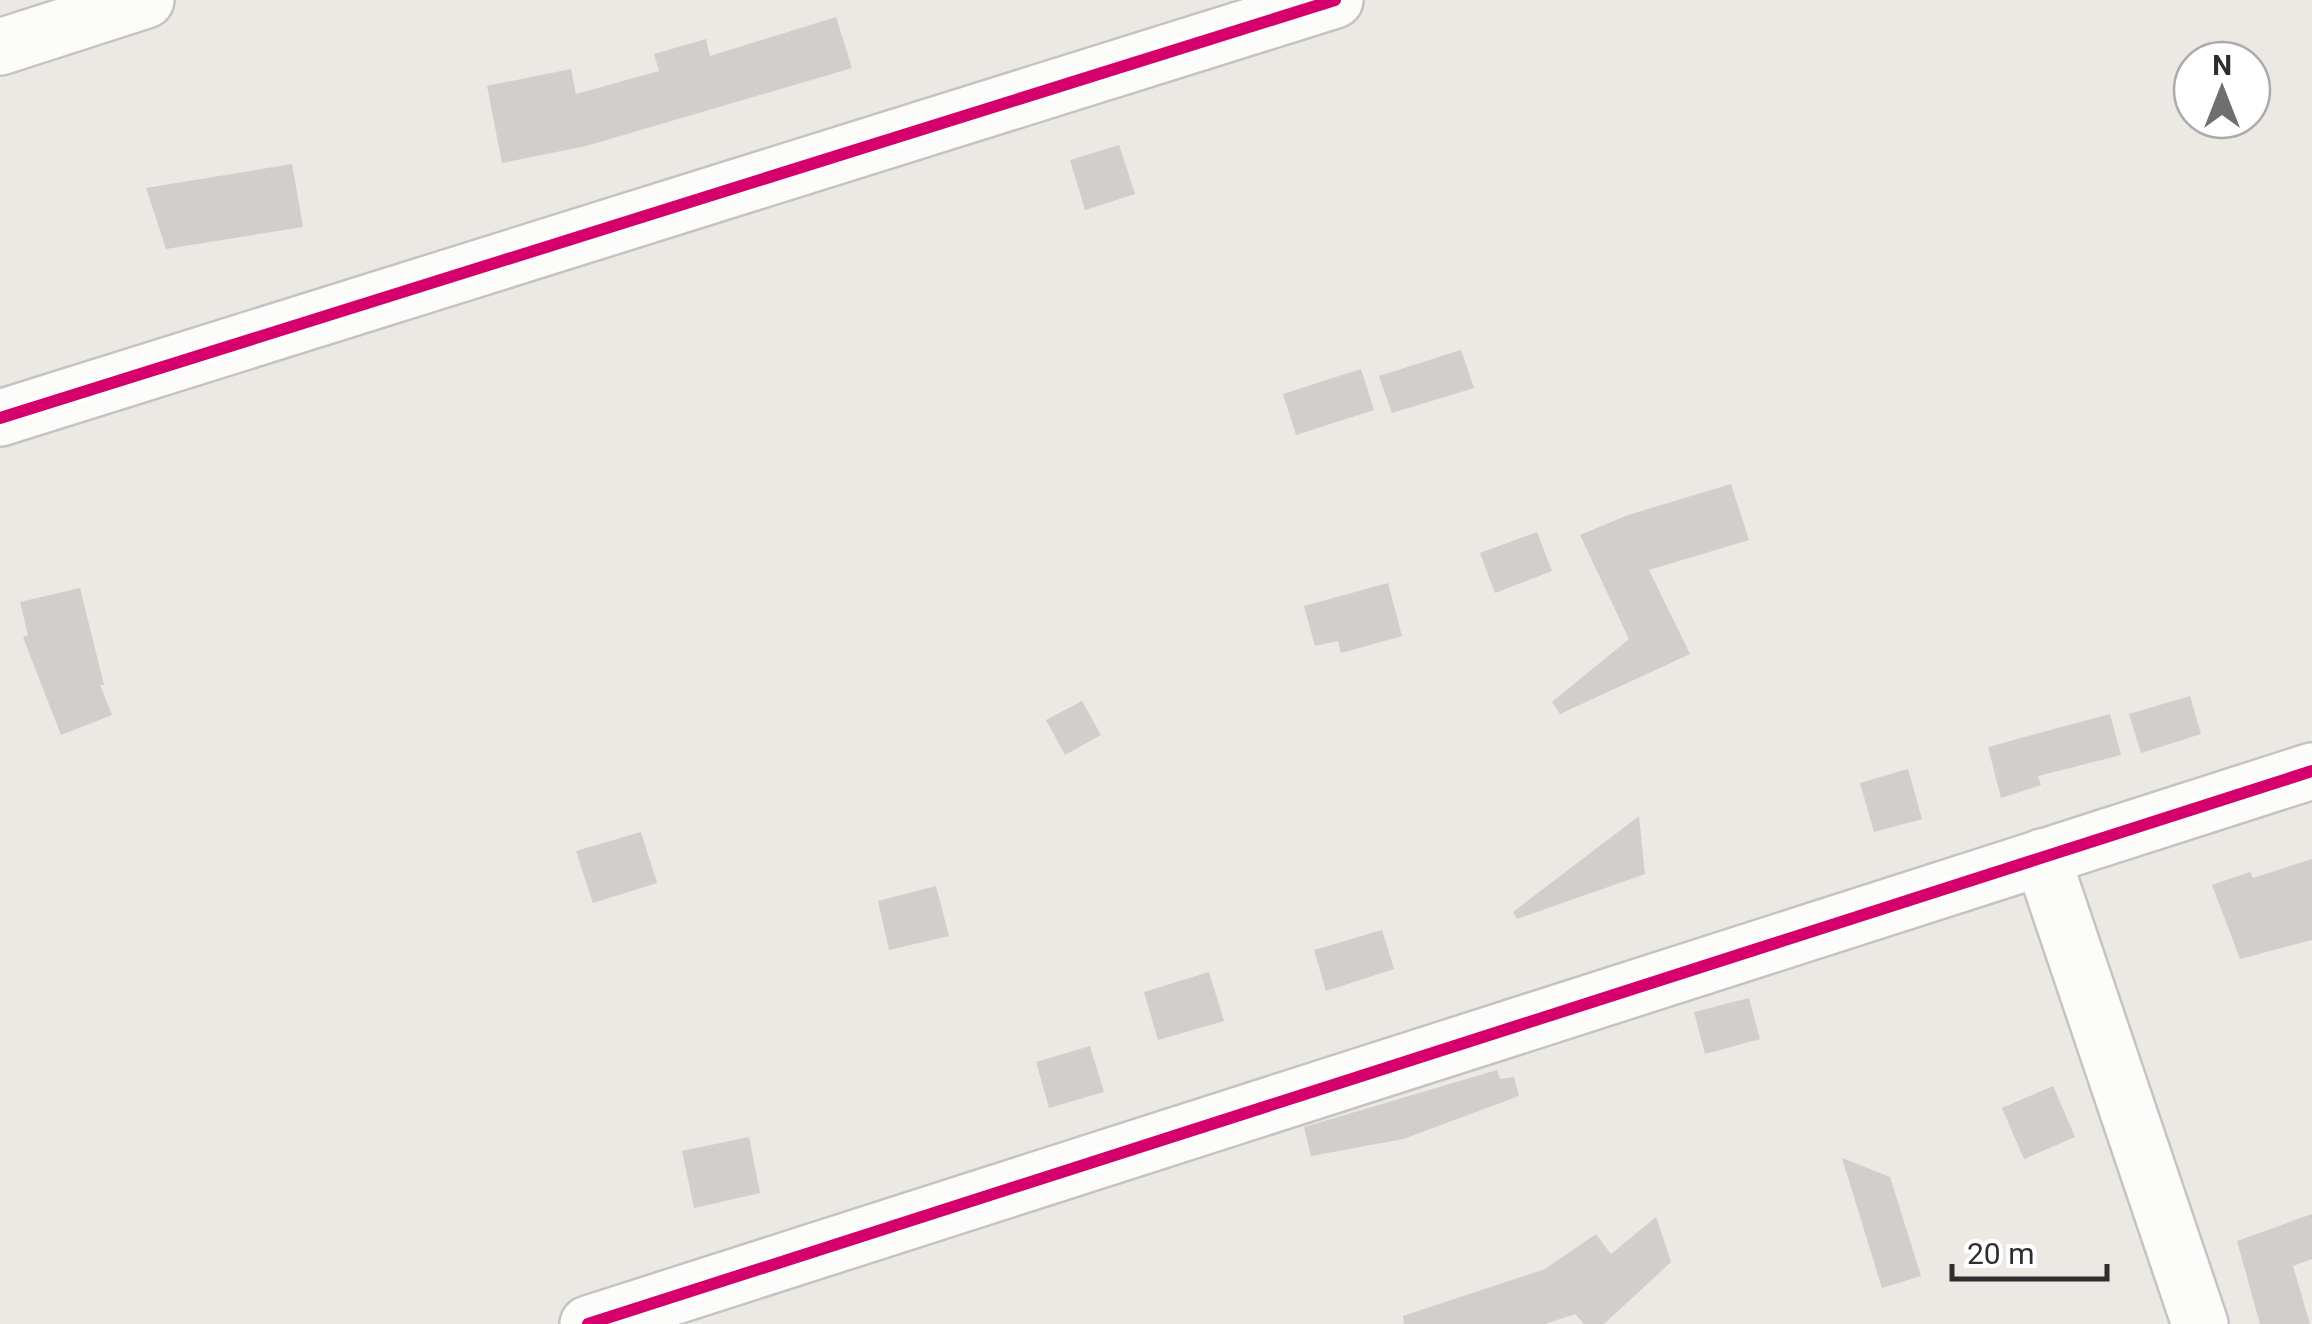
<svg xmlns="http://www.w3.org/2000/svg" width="2312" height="1324" font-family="Roboto,sans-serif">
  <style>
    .building { fill: #d1cecb }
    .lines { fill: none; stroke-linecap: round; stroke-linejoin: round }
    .street-casing { stroke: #c5c4c5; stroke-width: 60 }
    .street { stroke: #fcfcfb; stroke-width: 55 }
    .cycleway-casing { stroke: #fff; stroke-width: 19 }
    .cycleway { stroke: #d6006c; stroke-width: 12 }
  </style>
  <rect width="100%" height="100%" fill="#ece8e4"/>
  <g class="building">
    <polygon points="836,17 852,68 586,146 502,163 487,86 571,69 576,94 659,71 654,54 706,39 710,56"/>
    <polygon points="1119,145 1135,194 1085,210 1070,160"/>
    <polygon points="292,164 303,227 166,249 146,188"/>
    <polygon points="1461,350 1474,388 1392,413 1379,376"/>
    <polygon points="1361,369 1374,410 1296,435 1283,394"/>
    <polygon points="1731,484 1749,540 1649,570 1690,654 1560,714 1552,702 1629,639 1580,535 1628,515"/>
    <polygon points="1537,532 1552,571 1495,593 1480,553"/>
    <polygon points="1388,583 1402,636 1341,653 1338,641 1315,646 1304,606"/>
    <polygon points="80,588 104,685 100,685 112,715 61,735 23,637 28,635 20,602"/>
    <polygon points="2190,696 2201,734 2141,753 2129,714"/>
    <polygon points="1082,701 1101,735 1065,755 1046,720"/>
    <polygon points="2110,714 2121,755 2038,776 2041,785 2001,798 1988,747"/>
    <polygon points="1908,769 1922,819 1874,832 1860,783"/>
    <polygon points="1639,816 1645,874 1517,919 1513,912"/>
    <polygon points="641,832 657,883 593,903 576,851"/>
    <polygon points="2312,859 2312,940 2240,959 2212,885 2250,872 2253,878"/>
    <polygon points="936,886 949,936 889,950 878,901"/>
    <polygon points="1382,930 1394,969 1326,991 1314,950"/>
    <polygon points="1209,972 1224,1021 1158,1040 1144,992"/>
    <polygon points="1749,998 1760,1039 1705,1054 1694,1012"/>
    <polygon points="1090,1046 1104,1092 1049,1108 1036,1062"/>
    <polygon points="1497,1070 1500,1079 1514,1077 1519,1096 1403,1139 1311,1156 1304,1127"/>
    <polygon points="2053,1086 2075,1137 2024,1159 2002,1108"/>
    <polygon points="749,1137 760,1193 694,1208 682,1151"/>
    <polygon points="1842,1158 1890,1177 1921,1276 1882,1288"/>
    <polygon points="2312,1214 2312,1259 2293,1266 2310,1324 2260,1324 2237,1241"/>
    <polygon points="1656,1217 1671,1262 1604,1324 1584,1324 1575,1314 1545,1324 1404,1324 1403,1316 1545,1269 1596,1234 1611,1254"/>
  </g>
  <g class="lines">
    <g class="street-casing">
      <g id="street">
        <polyline points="0,47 146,0"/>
        <polyline points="0,418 1335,0"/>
        <polyline points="2042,857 2200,1324"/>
        <polyline points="588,1324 2312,771"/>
      </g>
    </g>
    <use href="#street" class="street"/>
    <g class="cycleway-casing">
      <g id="cycleway">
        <polyline points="0,418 1335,0"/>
        <polyline points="588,1324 2312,771"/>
      </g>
    </g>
    <use href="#cycleway" class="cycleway"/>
  </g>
  <g transform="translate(2222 90)"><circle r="48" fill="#ffffff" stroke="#ababab" stroke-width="2.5"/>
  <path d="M0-8L18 38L0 25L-18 38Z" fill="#706f6e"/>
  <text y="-15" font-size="28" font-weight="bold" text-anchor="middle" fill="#2e2e2e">N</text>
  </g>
  <path d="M1952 1264v15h155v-15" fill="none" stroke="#2e2e2e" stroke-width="5"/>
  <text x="1967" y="1264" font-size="30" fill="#2e2e2e" stroke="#ffffff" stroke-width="8" paint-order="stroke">20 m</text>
</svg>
